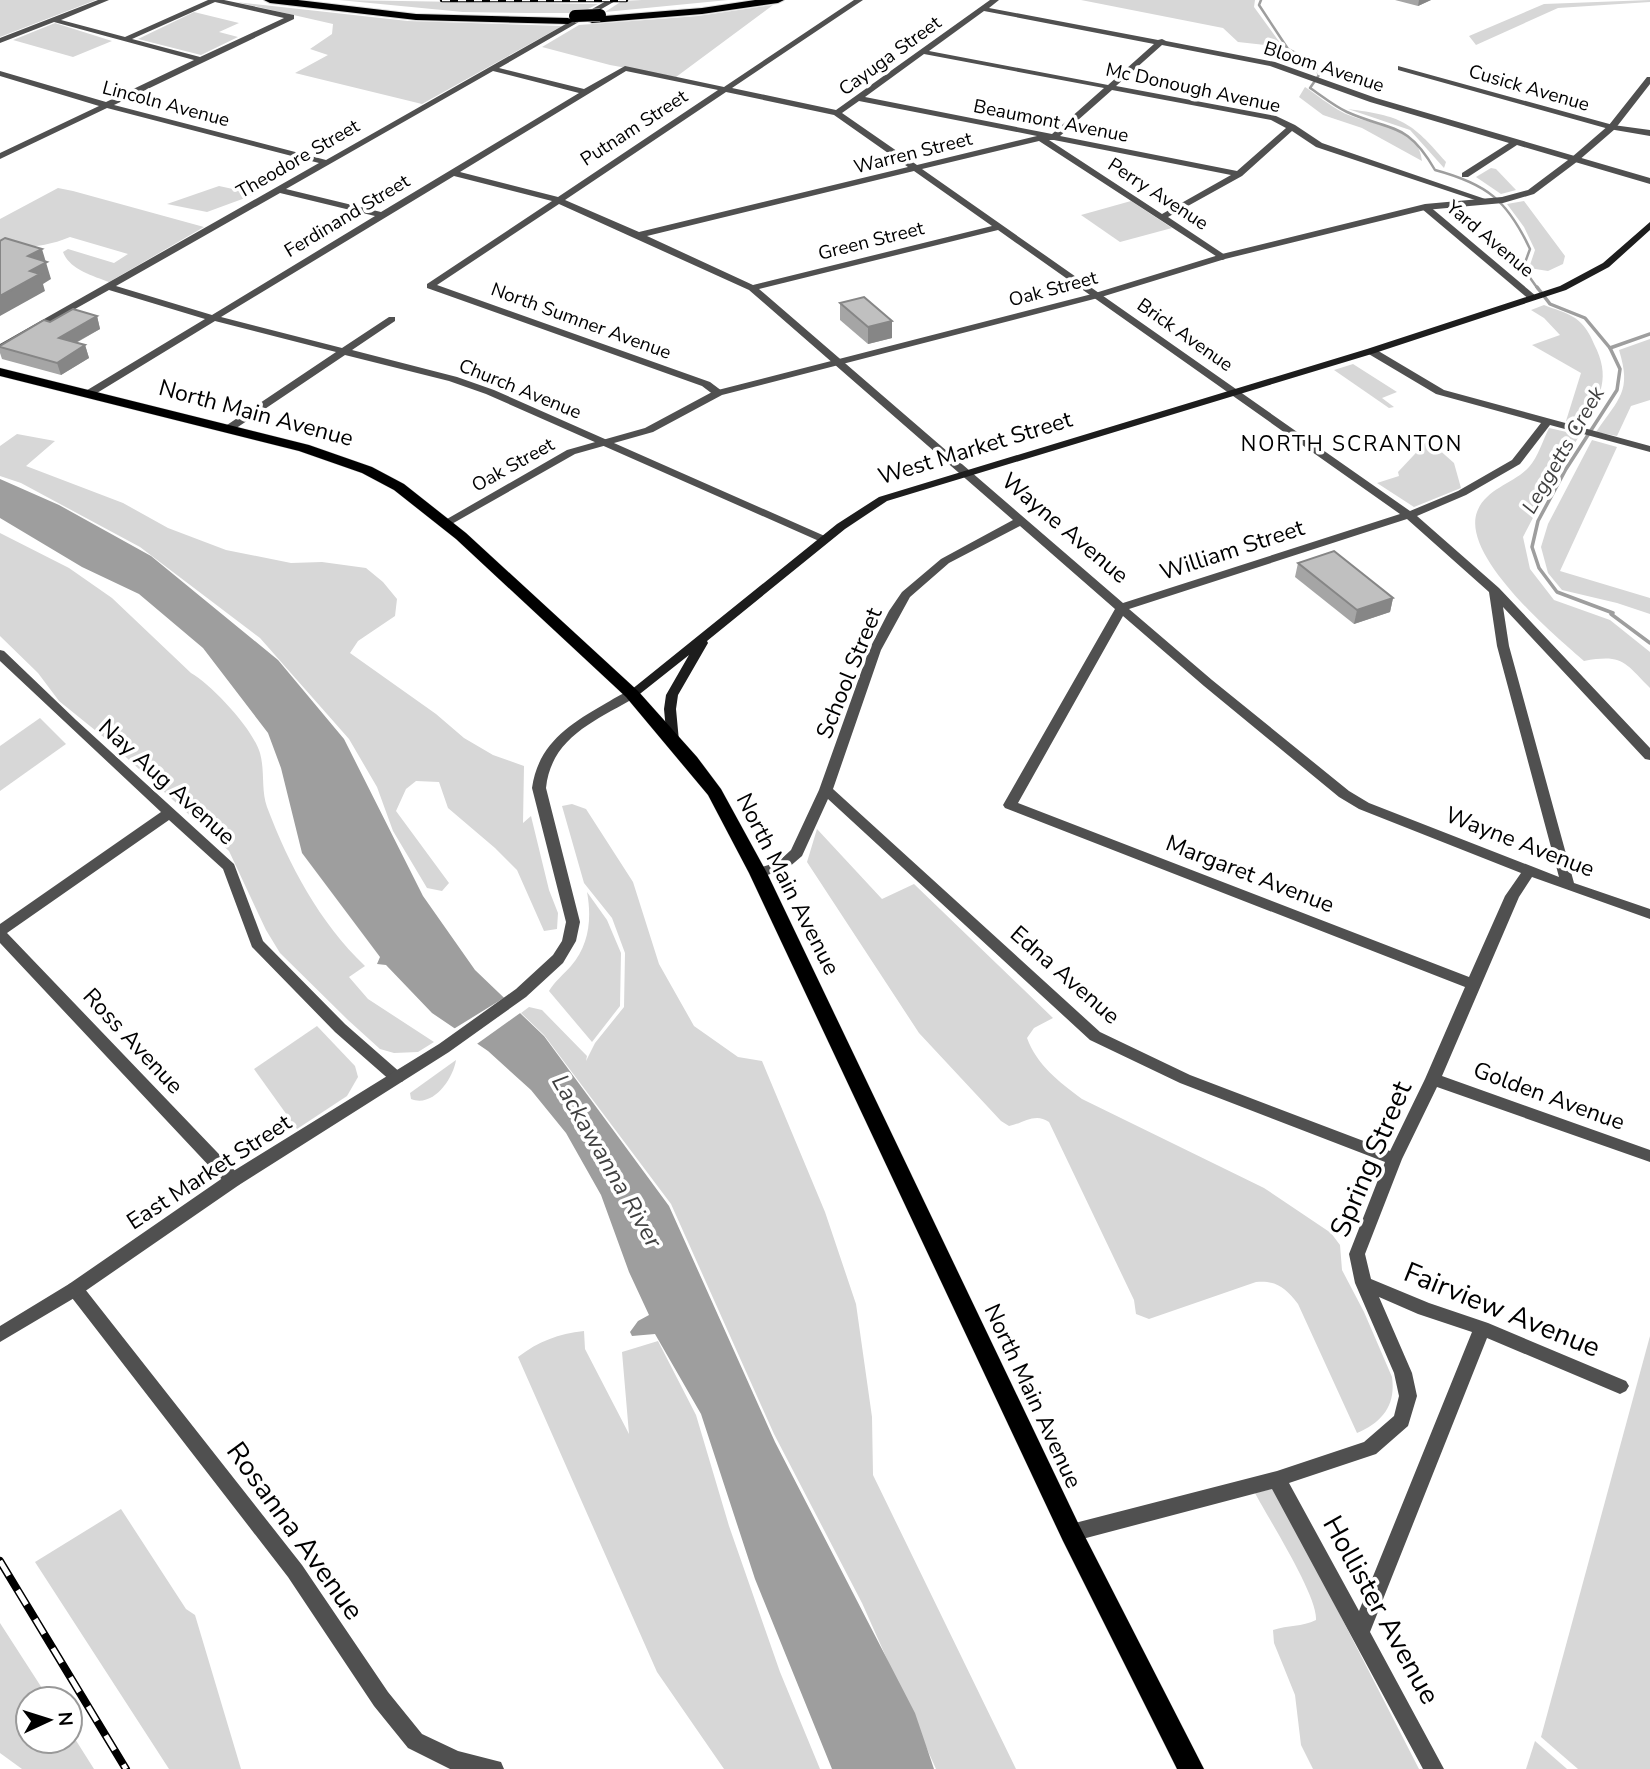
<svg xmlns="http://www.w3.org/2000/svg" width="1650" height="1769" font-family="'Nunito Sans',sans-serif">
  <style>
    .green { fill: #d7d7d7 }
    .water { fill: #9e9e9e }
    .pier { fill: #fff }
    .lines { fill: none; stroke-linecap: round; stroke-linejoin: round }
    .stream-far1 { stroke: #9e9e9e; stroke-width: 2.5 }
    .stream { stroke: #9e9e9e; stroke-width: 3.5 }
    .primary-casing { stroke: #dbdbdb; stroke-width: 1 }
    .motorway-casing { stroke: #dbdbdb; stroke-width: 2 }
    .minor { fill: #505050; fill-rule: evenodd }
    .tertiary { fill: #505050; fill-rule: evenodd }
    .secondary { fill: #1d1d1d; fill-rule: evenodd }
    .primary { fill: #000; fill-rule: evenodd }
    .motorway { fill: #000; fill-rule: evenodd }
    .rail-far1-casing { stroke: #000; stroke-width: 4.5 }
    .rail-casing { stroke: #000; stroke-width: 8 }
    .rail-far1 { stroke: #fff; stroke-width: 2.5; stroke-dasharray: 8; stroke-linecap: butt }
    .rail { stroke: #fff; stroke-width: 5; stroke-dasharray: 17; stroke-linecap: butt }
    .motorway-bridge-casing { stroke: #dbdbdb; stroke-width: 13; stroke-linecap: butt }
    .motorway-bridge { stroke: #000; stroke-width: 12 }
    .wall { fill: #a5a5a5 }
    .shaded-wall { fill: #868686 }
    .building { fill: #c0c0c0; stroke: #868686; stroke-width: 2 }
    .labels { text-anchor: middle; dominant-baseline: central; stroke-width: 7; stroke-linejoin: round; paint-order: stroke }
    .far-street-label { font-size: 19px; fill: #000; stroke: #fff }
    .far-neighbourhood-label { font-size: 21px; letter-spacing: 2px; fill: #000; stroke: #fff }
    .far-water-label { font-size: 21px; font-style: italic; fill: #3f3f3f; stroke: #fff }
    .street-label { font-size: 23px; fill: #000; stroke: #fff }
    .water-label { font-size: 24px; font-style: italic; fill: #3f3f3f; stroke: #fff }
    .near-street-label { font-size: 28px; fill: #000; stroke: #fff }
  </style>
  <rect width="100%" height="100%" fill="#fff"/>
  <g class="green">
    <polygon points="0,0 96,0 0,37"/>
    <polygon points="339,0 598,4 580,13 529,13 463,12"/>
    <polygon points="642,0 728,0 605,12 622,1"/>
    <polygon points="1081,0 1255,0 1254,7 1283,47 1238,42 1223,28"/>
    <polygon points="1650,0 1650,2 1558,8 1476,45 1469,36 1544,4"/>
    <polygon points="236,2 408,21 562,26 422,104 295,73 328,55 310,49 332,34 333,24"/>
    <polygon points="773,5 676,77 610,65 542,47 579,25 698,16"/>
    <polygon points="194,12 239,23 219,32 238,37 201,55 138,39"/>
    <polygon points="55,23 112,41 73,57 13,40"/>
    <path d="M1305,87C1317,95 1329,105 1342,112C1365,125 1420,125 1422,161L1362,128L1323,115L1299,97Z"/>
    <path d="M1348,109C1401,116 1411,121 1446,162L1444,168L1410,130Z"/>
    <polygon points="1491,168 1496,169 1516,190 1501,194 1476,177"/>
    <polygon points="219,186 256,194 207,212 167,204"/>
    <path d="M58,188L73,191L204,227L109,282C93,276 69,269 63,252L68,249L114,263L128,254L70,237C46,247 26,248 0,246V219Z"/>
    <polygon points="1131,201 1172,228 1120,242 1081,215"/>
    <polygon points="1524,201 1565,256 1563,264 1548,271 1529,268 1535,250 1524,227 1507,204"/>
    <path d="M1544,305C1554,309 1566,312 1575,318C1584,324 1590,334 1594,344C1611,377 1601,396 1583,425L1566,421L1581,373L1532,345L1560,335L1544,318L1531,310Z"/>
    <path d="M1650,339V400L1631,406L1617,436L1596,432C1619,398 1632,392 1619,350Z"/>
    <polygon points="1353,364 1397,392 1382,398 1394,407 1389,408 1334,370"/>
    <path d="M1549,428L1580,435L1560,466L1523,537L1530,569L1554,600L1610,620L1650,652V688C1624,662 1623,654 1584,661C1554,635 1461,556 1477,512C1486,488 1514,484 1529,467C1538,457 1543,440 1549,428Z"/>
    <polygon points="17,434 55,441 26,466 123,503 168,528 226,550 291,563 322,562 366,568 383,582 397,599 395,616 358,641 350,653 436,714 464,738 493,755 524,766 523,823 531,816 549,890 558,913 557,929 544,931 517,870 495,848 448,808 439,782 416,781 406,789 396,811 449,883 442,891 427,888 393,831 377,787 349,739 260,638 140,547 21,483 0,476 0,446"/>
    <polygon points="1428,440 1454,463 1461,488 1414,507 1377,483 1399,476 1398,472"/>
    <polygon points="1592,440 1617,447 1560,571 1650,598 1650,614 1617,603 1562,590 1548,573 1541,547 1548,524"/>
    <path d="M0,533L69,568L112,598L191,673C212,685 253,729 260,753C265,771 261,790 267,807C289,865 319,922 365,966L349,977L368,999L434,1042L418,1052L394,1053L380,1049L348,1020L280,953L266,930L229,851L106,739L59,701L38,673L0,636Z"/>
    <polygon points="40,718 66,744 0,791 0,746"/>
    <polygon points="572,804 586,809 633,882 659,964 694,1026 738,1057 762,1061 825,1212 856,1304 872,1417 873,1475 1016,1769 936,1769 862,1603 774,1434 671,1204 544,1035 521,1013 529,1007 542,1010 587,1056 586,1061 595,1043 624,1007 625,953 612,918 584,883 562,806"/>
    <path d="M817,829L882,899L914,884L1053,1018L1034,1028L1027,1038C1037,1065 1059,1082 1082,1099L1264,1188L1331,1233L1340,1245L1342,1270L1364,1312L1392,1377C1396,1406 1382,1422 1357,1433L1298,1304C1286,1288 1276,1280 1256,1282L1149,1319L1136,1314L1134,1300L1049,1122C1035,1112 1024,1123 1009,1126L1001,1121L919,1033L807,862Z"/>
    <path d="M587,892L607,920L621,953L620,1006L592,1042L549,991C554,982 564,974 571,966C589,945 592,919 587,892Z"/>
    <polygon points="317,1026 355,1066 358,1077 347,1096 297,1129 254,1069"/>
    <path d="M456,1060C453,1079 433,1108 411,1099L410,1093Z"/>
    <path d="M584,1331L585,1349L629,1434L622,1352L658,1341L696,1415L729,1526L780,1672L820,1769H724L657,1672L518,1357C539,1341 558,1334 584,1331Z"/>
    <polygon points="1650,1336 1650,1769 1578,1769 1541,1737"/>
    <path d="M1275,1488L1419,1769H1313L1301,1745L1295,1695L1274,1643L1273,1630C1288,1625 1302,1627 1316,1620C1318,1596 1268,1518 1255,1493Z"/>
    <polygon points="121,1509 186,1609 195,1615 241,1769 169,1769 35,1562"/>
    <polygon points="0,1623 49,1699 28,1699 28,1741 70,1741 70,1731 94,1769 22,1769 0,1753"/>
    <polygon points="1535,1741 1567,1769 1526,1769"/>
  </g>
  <polygon class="water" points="0,479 59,505 151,556 278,660 344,739 423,896 475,970 544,1036 669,1206 775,1442 915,1713 934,1769 832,1769 755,1579 701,1414 655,1334 632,1336 630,1332 638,1321 649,1315 629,1272 601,1195 566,1133 531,1090 488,1051 432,1013 386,965 377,964 380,957 302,853 281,768 268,733 203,648 139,594 82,567 0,518"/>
  <polygon class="pier" points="507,996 523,1011 474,1046 452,1030"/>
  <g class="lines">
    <path class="stream-far1" d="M1261,0L1259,5L1288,49L1312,61L1319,75L1310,88C1322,96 1334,106 1347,112C1392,132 1407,121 1435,170C1487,184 1507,200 1530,249L1523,268L1538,289"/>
    <g class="stream">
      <polyline points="1537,287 1550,304 1585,318 1610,348 1620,369 1617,390 1566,469 1538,521 1532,547 1539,568 1557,592 1613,613"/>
      <polyline points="1610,348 1650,334"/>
      <polyline points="1611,614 1650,643"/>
    </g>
    <g class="primary-casing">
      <polygon id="primary" points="0,368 309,445 372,467 404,484 466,533 638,691 697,757 721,789 767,873 1079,1525 1204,1769 1177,1769 1063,1541 749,873 708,795 626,697 456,539 394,490 362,473 299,451 0,376"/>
    </g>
    <g class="motorway-casing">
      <g id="motorway">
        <polygon points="264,0 298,0 416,14 568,18 574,21 568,24 416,20 270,3"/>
        <polygon points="755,0 784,0 778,3 702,14 592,23 586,20 592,17 702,8"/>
      </g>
    </g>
    <g class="minor">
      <path d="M98,0H109L61,20L125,37L208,0H224L294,15V19L114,105L326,160L608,0H617L499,68L584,89L625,66L724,87L854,0H863L732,88L836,110L990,0H999L989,8L1158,40L1162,39L1166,41L1275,62L1376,98L1650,178V184L1517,145L1468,177H1462V173L1509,143L1370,102L1270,66L1162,45L1116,86L1276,116L1295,125L1322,143L1491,201L1484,203L1316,147L1292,131L1242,176L1168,217L1225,255V259L1222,260L1039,141L922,169L1410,511L1458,491L1512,460L1541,423L1436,394L1367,353V349H1375L1444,390L1650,446V452L1550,425L1520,464L1466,495L1417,516L1499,588L1650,748V760L1645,759L1503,607L1509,646L1574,883L1650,909V919L1532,877L1519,897L1442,1076L1650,1150V1162L1437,1087L1402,1159L1365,1254L1371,1279L1429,1303L1488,1323L1626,1381L1629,1386L1626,1391L1620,1394L1487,1338L1370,1632L1444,1769H1423L1272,1489L1071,1542L1064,1539L1062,1533L1064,1527L1071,1524L1277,1471L1364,1442L1394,1416L1399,1396L1394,1373L1355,1283L1349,1254L1385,1162L1180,1083L1090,1040L828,799L802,856L788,868L758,878L751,873L753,870L778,862L791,850L819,790L869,650L889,611L902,592L941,559L1013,520L749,290L559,204L437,285L710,382L722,391V395H714L702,386L427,288V284L552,201L454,176L221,317L342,348L389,317H395V321L352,350L457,377L494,390L827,537V541H819L486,394L449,381L345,355L232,431H224V427L336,352L215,321L92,396H84V392L205,319L109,290L0,351V344L319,163L107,108L0,159V153L99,106L0,76V71L106,102L194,60L54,22L0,43V38ZM215,2L284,18L200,57L132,39ZM984,11L1154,44L1108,85L929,51ZM924,54L1104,88L1052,134L865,97ZM493,71L579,93L381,212L286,189ZM626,71L718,90L558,197L460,172ZM1112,90L1271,120L1286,128L1237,171L1060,136ZM726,92L834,115L908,167L639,232L565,200ZM859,101L1037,136L917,165L842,113ZM1049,140H1054L1231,175L1162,214ZM914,171L992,226L753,285L647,236ZM280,193L375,216L212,315L116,286ZM998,230L1400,514L1123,603L759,289ZM1407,519L1489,592L1497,646L1559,877L1369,803L1349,791L1212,680L1129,609ZM1020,526L1115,609L1003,805L1005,808L1465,987L1425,1079L1390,1151L1190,1075L1100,1032L833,789L881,650L910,597L949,563ZM1123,616L1204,686L1339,797L1359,809L1521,873L1505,896L1469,977L1018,803ZM1379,1297L1418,1314L1472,1332L1359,1611L1289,1483L1376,1454L1408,1426L1417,1396L1412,1373Z"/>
      <polygon points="1398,66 1613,125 1650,130 1650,136 1609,129 1398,70"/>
      <polygon points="1422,205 1428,205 1536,296 1536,300 1530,300 1422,209"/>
      <polygon points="0,650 4,651 76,720 234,864 263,941 345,1024 402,1074 405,1078 402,1082 392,1082 335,1032 252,947 223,869 169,820 7,933 239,1175 241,1180 239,1185 233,1186 227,1185 0,943 0,924 161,812 0,661"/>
      <polygon points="75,1282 81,1284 302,1565 388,1692 422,1734 458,1751 501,1762 504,1769 450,1769 408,1748 374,1706 288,1577 69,1294 66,1289 69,1284"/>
    </g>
    <g class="tertiary">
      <polygon points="1647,77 1650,77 1650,84 1615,129 1578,161 1534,194 1503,203 1425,210 1225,259 1098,298 722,395 653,432 575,454 450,525 442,525 440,523 567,450 645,428 714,391 1092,294 1222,254 1425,204 1502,197 1528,190 1572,157 1609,125"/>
      <path d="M632,690L638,694L636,697C597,720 551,737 546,788L580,922L576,941L563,963L526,997L449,1052L239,1185L81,1294L0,1342V1326L69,1284L227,1175L439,1044L516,989L553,955L562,941L566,922L532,788C538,745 568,725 603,705C612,700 622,693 632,690Z"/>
    </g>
    <polygon class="secondary" points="1650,222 1650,230 1609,267 1566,290 1375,353 887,501 845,529 707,641 708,643 678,695 676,709 679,741 678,744 668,744 667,741 664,709 666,695 689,655 636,697 632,698 626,694 837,524 879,497 1367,349 1560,286 1603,263"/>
    <use href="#primary" class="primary"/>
    <use href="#motorway" class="motorway"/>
    <g class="rail-far1-casing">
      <polyline id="rail-far1" points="442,0 626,0"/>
    </g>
    <g class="rail-casing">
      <polyline id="rail" points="0,1561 126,1769"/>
    </g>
    <use href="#rail-far1" class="rail-far1"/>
    <use href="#rail" class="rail"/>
    <g class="motorway-bridge-casing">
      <polyline id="motorway-bridge" points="575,16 600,15"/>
    </g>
    <use href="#motorway-bridge" class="motorway-bridge"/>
  </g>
  <g class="wall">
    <polygon points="1395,0 1431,0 1418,6"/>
    <polygon points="840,303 892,338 868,344 840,320"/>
    <polygon points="97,316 100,329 76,343 85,345 89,358 61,375 2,359 0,353 0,346 50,322"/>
    <polygon points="1298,563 1393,598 1390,612 1354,624 1295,577"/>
  </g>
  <g class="shaded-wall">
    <polygon points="1419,0 1431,0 1418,6"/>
    <polygon points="42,249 51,279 43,284 45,291 0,316 0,296 28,256"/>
    <polygon points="97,316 100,329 62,350 59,338"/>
    <polygon points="892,321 892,338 868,344 868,327"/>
    <polygon points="85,345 89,358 61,375 57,363"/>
    <polygon points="1393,598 1390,612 1354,624 1357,610"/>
  </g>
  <g class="building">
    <polygon points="5,238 42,249 28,256 47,262 30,271 40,274 0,296 0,241"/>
    <polygon points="864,297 892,321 868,327 840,303"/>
    <polygon points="73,309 97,316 59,338 85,345 57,363 0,347 0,346 44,320 50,322"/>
    <polygon points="1334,551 1393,598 1357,610 1298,563"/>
  </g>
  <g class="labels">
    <g class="far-street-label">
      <text transform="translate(890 56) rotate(-36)">Cayuga Street</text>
      <text transform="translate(1324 67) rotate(18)">Bloom Avenue</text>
      <text transform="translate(1193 88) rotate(12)">Mc Donough Avenue</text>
      <text transform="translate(1529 88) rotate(16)">Cusick Avenue</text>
      <text transform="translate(166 104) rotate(15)">Lincoln Avenue</text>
      <text transform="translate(1051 121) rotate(11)">Beaumont Avenue</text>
      <text transform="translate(634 128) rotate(-33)">Putnam Street</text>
      <text transform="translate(913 153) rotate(-14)">Warren Street</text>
      <text transform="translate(298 159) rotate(-30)">Theodore Street</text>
      <text transform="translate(1158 194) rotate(33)">Perry Avenue</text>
      <text transform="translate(347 216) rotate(-31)">Ferdinand Street</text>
      <text transform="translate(1490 239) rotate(40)">Yard Avenue</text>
      <text transform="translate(871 241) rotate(-14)">Green Street</text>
      <text transform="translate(1053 289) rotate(-15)">Oak Street</text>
      <text transform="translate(581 321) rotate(20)">North Sumner Avenue</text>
      <text transform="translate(1185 335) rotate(35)">Brick Avenue</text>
      <text transform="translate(520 389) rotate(22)">Church Avenue</text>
      <text transform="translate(513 465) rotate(-29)">Oak Street</text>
    </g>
    <g class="far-neighbourhood-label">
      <text x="1352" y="444">NORTH SCRANTON</text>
    </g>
    <g class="far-water-label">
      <text transform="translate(1563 450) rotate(-60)">Leggetts Creek</text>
    </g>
    <g class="street-label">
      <text transform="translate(256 413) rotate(15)">North Main Avenue</text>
      <text transform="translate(975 448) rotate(-17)">West Market Street</text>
      <text transform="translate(1065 528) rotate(40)">Wayne Avenue</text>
      <text transform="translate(1232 550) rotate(-18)">William Street</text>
      <text transform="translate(849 673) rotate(-68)">School Street</text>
      <text transform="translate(167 782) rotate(42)">Nay Aug Avenue</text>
      <text transform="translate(1520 842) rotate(21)">Wayne Avenue</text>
      <text transform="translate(1250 874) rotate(21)">Margaret Avenue</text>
      <text transform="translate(788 884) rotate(63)">North Main Avenue</text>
      <text transform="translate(1065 975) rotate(41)">Edna Avenue</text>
      <text transform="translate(133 1041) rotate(47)">Ross Avenue</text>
      <text transform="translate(1549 1096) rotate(20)">Golden Avenue</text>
      <text transform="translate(209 1172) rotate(-33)">East Market Street</text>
      <text transform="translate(1033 1396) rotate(65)">North Main Avenue</text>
    </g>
    <g class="water-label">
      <text transform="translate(607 1161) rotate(60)">Lackawanna River</text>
    </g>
    <g class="near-street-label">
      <text transform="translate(1371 1159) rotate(-67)">Spring Street</text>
      <text transform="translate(1502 1310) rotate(22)">Fairview Avenue</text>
      <text transform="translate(295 1531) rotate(54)">Rosanna Avenue</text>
      <text transform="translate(1381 1610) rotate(61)">Hollister Avenue</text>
    </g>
  </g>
  <g transform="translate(49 1720) rotate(86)"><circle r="33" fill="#ffffff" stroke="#999999" stroke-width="2"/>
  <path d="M0-5L12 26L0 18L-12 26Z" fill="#000000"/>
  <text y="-10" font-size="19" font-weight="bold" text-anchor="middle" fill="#000000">N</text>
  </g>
</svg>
